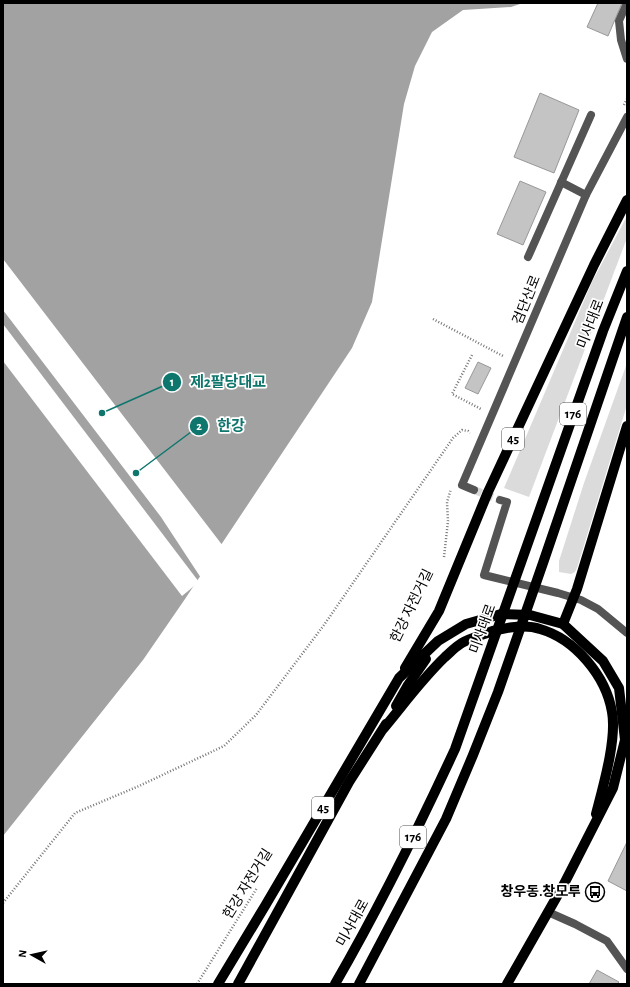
<svg xmlns="http://www.w3.org/2000/svg" width="630" height="987" font-family="'Alegreya Sans','Noto Sans KR',sans-serif">
  <style>
    .green { fill: #dbdbdb }
    .water { fill: #a2a2a2 }
    .pier { fill: #fff }
    .building { fill: #c4c4c4; stroke: #989898 }
    .lines { fill: none; stroke-linecap: round; stroke-linejoin: round }
    .minor-tunnel { stroke: #d9d9d9; stroke-width: 8; stroke-dasharray: 8 4; stroke-linecap: butt }
    .path { stroke: #767676; stroke-width: 2.5; stroke-dasharray: 1 2; stroke-linecap: butt }
    .service { stroke: #545454; stroke-width: 8 }
    .minor { stroke: #545454; stroke-width: 8 }
    .primary { stroke: #000; stroke-width: 10 }
    .labels { text-anchor: middle; dominant-baseline: central; stroke-width: 3.5; stroke-linejoin: round; paint-order: stroke }
    .shield { fill: #fff; stroke: #4c4c4c; stroke-width: 1 }
    .shield-label { font-size: 13px; font-weight: bold; fill: #000 }
    .street-label { font-size: 14px; fill: #000; stroke: #fff }
    .poi-label { font-size: 14px; font-weight: bold; fill: #000; stroke: #fff; text-anchor: end }
    .leader { fill: none; stroke: #0f766e; stroke-width: 1.5 }
    .callout-dot { fill: #0f766e; stroke: #fff; stroke-width: 1.5 }
    .mark-label { font-size: 12px; text-anchor: middle; font-weight: bold; fill: #fff }
    .callout-label { font-size: 15px; text-anchor: middle; font-weight: bold; fill: #0f766e; stroke: #fff; stroke-width: 3.5; stroke-linejoin: round; paint-order: stroke }
  </style>
  <rect width="100%" height="100%" fill="#fff"/>
  <g class="green">
    <polygon points="627,216 627,238 529,497 504,488 592,282"/>
    <polygon points="627,363 627,405 577,568 575,572 571,574 559,572 559,561 584,483"/>
  </g>
  <polygon class="water" points="3,3 523,3 511,7 463,10 432,32 415,66 404,104 372,302 352,348 185,599 143,660 3,836"/>
  <g class="pier">
    <polygon points="3,259 223,546 201,578 161,517 3,310"/>
    <polygon points="3,324 199,582 182,596 3,361"/>
  </g>
  <g class="building">
    <polygon points="598,3 622,3 608,36 587,27"/>
    <polygon points="540,93 579,110 554,173 514,157"/>
    <polygon points="520,181 546,192 523,245 497,234"/>
    <polygon points="478,362 491,368 478,394 465,388"/>
    <polygon points="627,842 627,891 608,881"/>
    <polygon points="597,970 619,982 617,984 589,984"/>
  </g>
  <g class="lines">
    <polyline class="minor-tunnel" points="474,490 500,500"/>
    <g class="path">
      <polyline points="624,105 627,99"/>
      <polyline points="433,319 503,356"/>
      <polyline points="472,355 452,394 481,409"/>
      <polyline points="444,557 448,521 447,502 451,489"/>
      <polyline points="3,903 75,813 139,786 224,746 256,715 324,625 453,438 462,430 468,431 470,433"/>
      <polyline points="197,984 257,888"/>
    </g>
    <g class="service">
      <polyline points="627,3 619,21 621,40 627,59"/>
      <polyline points="561,182 586,195"/>
      <polyline points="528,257 591,115"/>
    </g>
    <g class="minor">
      <polyline points="474,490 462,485 586,195 627,117"/>
      <polyline points="500,500 507,502 484,575 558,593 581,600 598,609 627,633"/>
      <polyline points="548,912 575,924 607,941 627,969"/>
    </g>
    <g class="primary">
      <polyline points="563,624 577,589 627,426"/>
      <polyline points="405,668 439,611 488,492 594,265 627,200"/>
      <polyline points="396,706 408,685 426,659"/>
      <path d="M384,728C404,704 422,679 445,657C450,653 454,648 459,645C465,640 474,638 481,635C497,629 523,623 540,629C575,639 606,676 612,712C617,739 603,787 596,814"/>
      <polyline points="218,984 265,906 399,678 438,641 466,624 501,614 530,615 563,624 603,661 619,688 625,740 613,788 564,884 507,984"/>
      <polyline points="238,984 349,782 386,724"/>
      <path d="M335,984C379,908 418,829 455,749L603,331L627,271"/>
      <polyline points="359,984 446,819 473,755 498,692 543,563 627,317"/>
    </g>
  </g>
  <defs>
    <g id="bus-ring" transform="scale(1)"><circle r="9.5" fill="#fff" stroke="#000" stroke-width="1.5"/><path d="M-5-6H5V4H4V6H2V4H-2V6H-4V4H-5ZM-3.5-4V0h7V-4ZM-3.5 1.2v1.5H-2V1.2ZM2 1.2v1.5H3.5V1.2Z" fill="#000"/></g>
  </defs>
  <g fill-rule="evenodd">
    <use href="#bus-ring" x="595" y="892"/>
  </g>
  <g class="labels">
    <g class="shield">
      <rect x="560" y="403" width="26" height="22" rx="3"/>
      <rect x="502" y="428" width="22" height="22" rx="3"/>
      <rect x="312" y="797" width="22" height="22" rx="3"/>
      <rect x="400" y="826" width="26" height="22" rx="3"/>
    </g>
    <g class="shield-label">
      <text x="573" y="414">176</text>
      <text x="513" y="439">45</text>
      <text x="323" y="808">45</text>
      <text x="413" y="837">176</text>
    </g>
    <g class="street-label">
      <text transform="translate(527 300) rotate(-68)">검단산로</text>
      <text transform="translate(591 324) rotate(-69)">미사대로</text>
      <text transform="translate(412 606) rotate(-64)">한강 자전거길</text>
      <text transform="translate(483 629) rotate(-70)">미사대로</text>
      <text transform="translate(248 884) rotate(-58)">한강 자전거길</text>
      <text transform="translate(353 923) rotate(-61)">미사대로</text>
    </g>
    <g class="poi-label">
      <text x="581" y="892">창우동.창모루</text>
    </g>
  </g>
  <path class="leader" d="M102 413L172 382M136 473L199 426"/>
  <g class="callout-dot">
    <circle cx="102" cy="413" r="4"/>
    <circle cx="136" cy="473" r="4"/>
    <circle cx="172" cy="382" r="10"/>
    <circle cx="199" cy="426" r="10"/>
  </g>
  <g class="mark-label">
    <text x="172" y="386">1</text>
    <text x="199" y="430">2</text>
  </g>
  <g class="callout-label">
    <text x="228" y="387">제2팔당대교</text>
    <text x="231" y="431">한강</text>
  </g>
  <rect width="630" height="987" fill="none" stroke="#000000" stroke-width="8"/>
  <g transform="translate(32 955) rotate(278)" stroke="#ffffff" stroke-width="3" paint-order="stroke">
  <path d="M0-3L7 15L0 10L-7 15Z" fill="#000000"/>
  <text y="-6" font-size="11" font-weight="bold" text-anchor="middle" fill="#000000">N</text>
  </g>
</svg>
